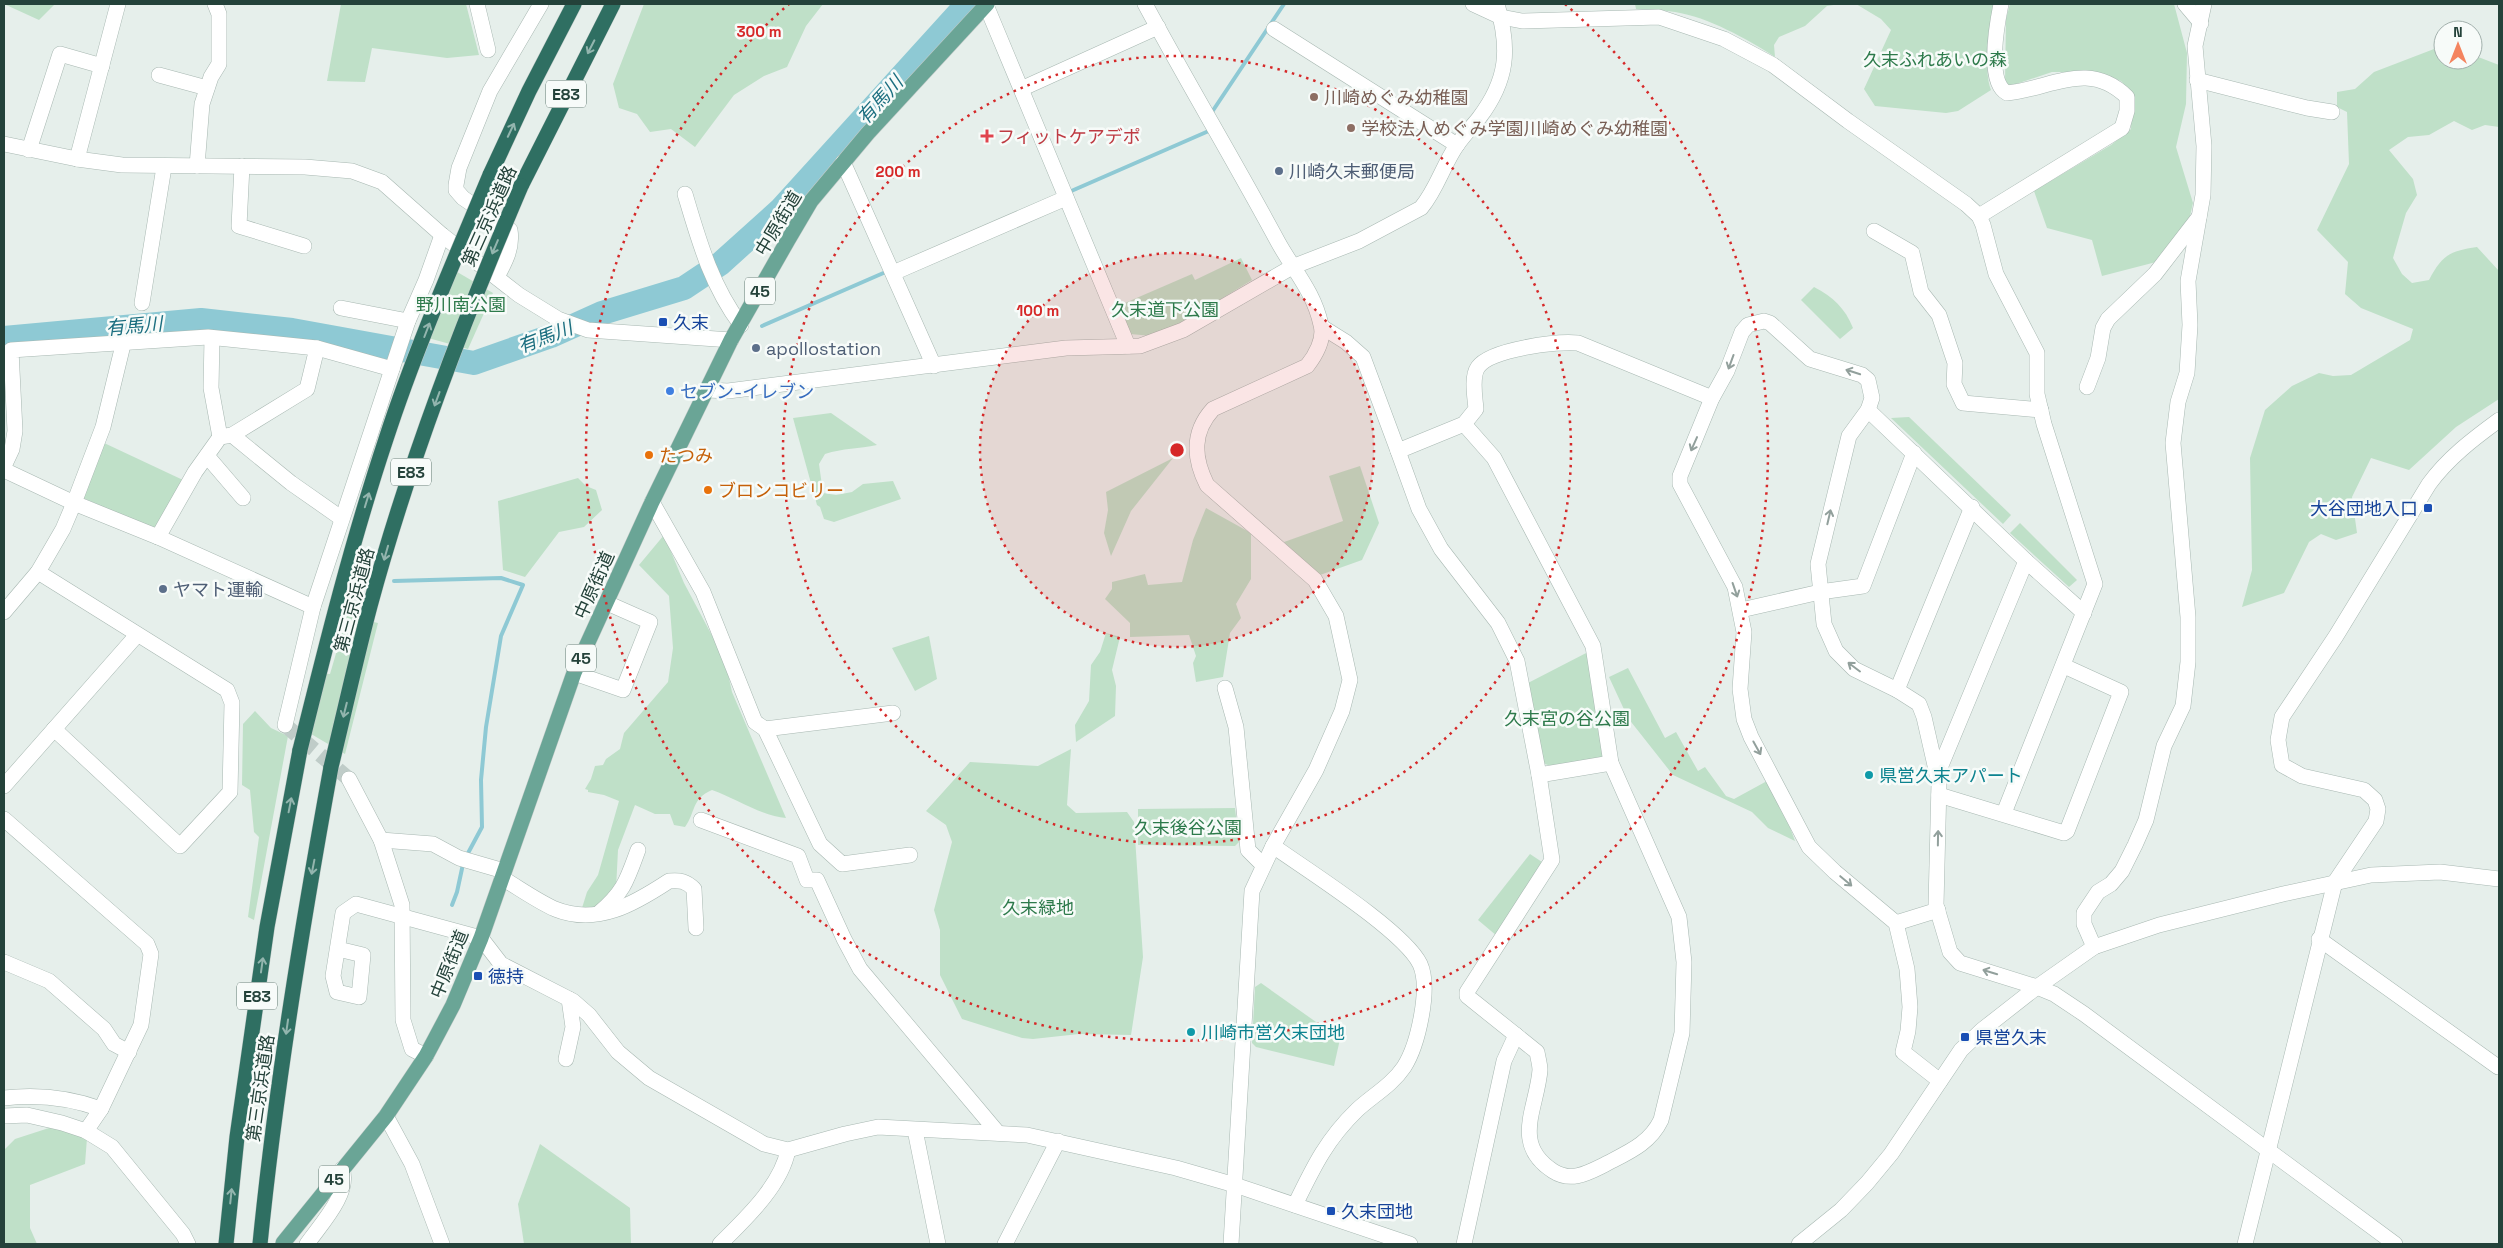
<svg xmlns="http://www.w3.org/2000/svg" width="2503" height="1248" font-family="'Space Grotesk','Noto Sans JP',sans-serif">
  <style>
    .green { fill: #bfe0c8 }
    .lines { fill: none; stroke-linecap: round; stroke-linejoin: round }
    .stream { stroke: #8ec9d4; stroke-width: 4 }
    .river { stroke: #8ec9d4; stroke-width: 24 }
    .minor-tunnel { stroke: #bfccc8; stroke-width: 15; stroke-dasharray: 15 8; stroke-linecap: butt }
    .minor-casing { stroke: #a8b8b2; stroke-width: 16 }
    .major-casing { stroke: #c2cac8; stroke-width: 16 }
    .highway-casing { stroke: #c2cac8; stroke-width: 16 }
    .minor { stroke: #fff; stroke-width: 15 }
    .major { stroke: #6aa596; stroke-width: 15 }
    .highway { stroke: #2f6f62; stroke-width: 15 }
    .highway-bridge-casing { stroke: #c2cac8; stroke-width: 16; stroke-linecap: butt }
    .highway-bridge { stroke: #2f6f62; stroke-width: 15 }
    .oneway { stroke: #93b5ae }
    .oneway2 { stroke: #92a09c }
    .ring { fill: none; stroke: #d62828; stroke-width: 2.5; stroke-dasharray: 2.5 5 }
    .education-dot { fill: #8d6e63; stroke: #f7fbf9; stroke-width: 2 }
    .health-dot { fill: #e0444e; stroke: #f7fbf9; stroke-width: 2 }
    .service-dot { fill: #5c6f8a; stroke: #f7fbf9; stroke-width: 2 }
    .transit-dot { fill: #1a4fb4; stroke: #f7fbf9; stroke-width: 2 }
    .shop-dot { fill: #3f7fe0; stroke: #f7fbf9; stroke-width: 2 }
    .food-dot { fill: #e8710a; stroke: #f7fbf9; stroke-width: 2 }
    .culture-dot { fill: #0f9aa8; stroke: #f7fbf9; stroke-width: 2 }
    .labels { text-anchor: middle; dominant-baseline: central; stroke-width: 5; stroke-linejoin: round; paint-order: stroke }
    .shield { fill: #f7fbf9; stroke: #637a73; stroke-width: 1 }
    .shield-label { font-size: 16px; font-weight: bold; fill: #24423a }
    .park-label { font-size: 18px; fill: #2d7a4b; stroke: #f7fbf9 }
    .education-label { font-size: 18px; fill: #785e54; stroke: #f7fbf9; text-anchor: start }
    .health-label { font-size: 18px; fill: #be3a42; stroke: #f7fbf9; text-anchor: start }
    .service-label { font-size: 18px; fill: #4e5e75; stroke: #f7fbf9; text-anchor: start }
    .street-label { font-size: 18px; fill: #24423a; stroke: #f7fbf9 }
    .transit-label { font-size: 18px; fill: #164399; stroke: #f7fbf9; text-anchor: start }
    .shop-label { font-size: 18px; fill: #366cbe; stroke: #f7fbf9; text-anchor: start }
    .food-label { font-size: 18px; fill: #c56008; stroke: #f7fbf9; text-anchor: start }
    .culture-label { font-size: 18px; fill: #0d838f; stroke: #f7fbf9; text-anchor: start }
    .water-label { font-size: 19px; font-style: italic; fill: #1c6f80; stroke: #f7fbf9 }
    .centre { fill: #d62828; stroke: #f7fbf9; stroke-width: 2.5 }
    .ring-label { font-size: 15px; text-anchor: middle; font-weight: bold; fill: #d62828; stroke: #f7fbf9; stroke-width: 5; stroke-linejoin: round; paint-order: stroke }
  </style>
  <rect width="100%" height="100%" fill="#e6efeb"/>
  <g class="green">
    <polygon points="4,4 55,4 39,20"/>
    <polygon points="341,4 466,4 479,55 447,58 372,48 365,82 327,81"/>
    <polygon points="644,4 823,4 806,26 787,67 764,76 734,95 695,147 671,129 650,132 637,114 619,108 613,84"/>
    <path d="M1635,4H1840L1827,6L1805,26L1779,37L1774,45L1775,57C1747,39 1708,17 1675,12C1662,10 1649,10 1636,9Z"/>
    <path d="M1856,4H1995C1989,26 1983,68 1991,90L1958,111L1946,113L1875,106L1864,89L1891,30L1881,19Z"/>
    <polygon points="2010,4 2174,4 2187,53 2186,104 2176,147 2193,203 2190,216 2160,261 2102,276 2092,240 2047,228 2034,191 2111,145 2131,129 2132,94 2121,81 2098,72 2052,72 2010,86 2005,83 2006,19"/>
    <path d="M2434,49H2443V60H2473V55L2499,65V127L2485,125L2472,130L2454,121L2429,135L2408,137L2389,150L2413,179L2417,195L2406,213L2393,258L2402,274L2412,283L2429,280C2442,255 2450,251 2477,247L2499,271V399L2456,427L2409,470L2371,458L2352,497L2357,533L2336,540L2321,534L2309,542L2284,593L2242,607L2252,570L2250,458L2265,410L2292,386L2319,373L2333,376L2351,375L2410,340L2413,329L2361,308L2345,294L2348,262L2317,230L2349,164L2347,112L2337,107V92L2355,89L2374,72Z"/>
    <polygon points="1241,258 1252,280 1175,327 1152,336 1130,334 1118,306 1192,274 1195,280"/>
    <polygon points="447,266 493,293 468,349 421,336"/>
    <path d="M1814,287C1833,297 1845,308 1853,328L1840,339L1801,300Z"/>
    <path d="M831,413L877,445C859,449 843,448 825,454L819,464L823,493L836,495L852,492L863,484L893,481L901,499L834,522L824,519L820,507L817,505L793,418Z"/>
    <polygon points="1909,417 2011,515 2003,524 1891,418"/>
    <polygon points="102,442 183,480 154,529 83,498"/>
    <polygon points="1173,458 1131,511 1111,556 1104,533 1108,510 1106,492"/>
    <polygon points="1360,466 1379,523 1362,560 1320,575 1284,542 1343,521 1329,476"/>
    <polygon points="578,478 586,486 596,490 602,510 584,527 559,532 525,577 503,570 498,501"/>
    <polygon points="1206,508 1251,533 1251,579 1236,604 1241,618 1230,633 1223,677 1196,682 1193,663 1196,656 1189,635 1130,637 1130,623 1105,599 1112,589 1112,582 1145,574 1148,585 1182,582 1193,540"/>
    <polygon points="2020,523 2077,580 2069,587 2010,533"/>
    <path d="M664,535L684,583L725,660L732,692L786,818C764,817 735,798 712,790C691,799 696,812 685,827L674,825L670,814H655L635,805L618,850L616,889L597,908H582L587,892L598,875L619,801L604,795L588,792V790L585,789L591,779L595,766L603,765L606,759L620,749L624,733L668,682L673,648L669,596L639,565Z"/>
    <polygon points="347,616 378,623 345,754 301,728 316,673 330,674"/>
    <polygon points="1106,633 1120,637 1112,670 1116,686 1115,716 1076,742 1075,725 1089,701 1091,665 1100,652"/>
    <polygon points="929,636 937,679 915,691 892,648"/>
    <polygon points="1590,651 1606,752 1602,757 1554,767 1542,763 1528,683"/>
    <polygon points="1628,668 1665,738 1676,732 1698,771 1705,767 1726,796 1734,799 1767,781 1783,808 1795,841 1768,828 1752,812 1673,775 1628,718 1609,677"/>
    <polygon points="255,711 271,728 288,736 254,920 248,917 259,837 254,832 250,790 242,785 243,724"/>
    <polygon points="1071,749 1067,805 1076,813 1127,812 1134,822 1143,957 1131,1035 1079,1034 1033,1039 1022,1038 962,1019 940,975 940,930 934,910 952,842 946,825 926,811 970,762 1038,766"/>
    <polygon points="1235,808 1239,842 1235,846 1138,845 1138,809"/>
    <polygon points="1530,854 1548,866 1497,936 1478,920"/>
    <polygon points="1261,983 1340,1039 1334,1066 1256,1047 1252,1043 1255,987"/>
    <polygon points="52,1127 87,1138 85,1164 30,1185 30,1228 37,1244 4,1244 4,1150 15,1139"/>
    <polygon points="540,1144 630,1208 631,1244 524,1244 518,1204"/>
  </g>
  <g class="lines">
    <g class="stream">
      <polyline points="1210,115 1284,4"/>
      <polyline points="1069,192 1211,130"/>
      <polyline points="762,326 888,271"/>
      <polyline points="394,581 501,578 523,585 501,636 486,727 481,780 482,827 467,855"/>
      <polyline points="452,905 457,892 463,864"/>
    </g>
    <polyline class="river" points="4,338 201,320 292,330 474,363 551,336 602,313 684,288 720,264 780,210 967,4"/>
    <polyline class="minor-tunnel" points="285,725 349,779"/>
    <g class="minor-casing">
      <g id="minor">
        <polyline points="477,4 488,50"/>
        <path d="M1145,4C1188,84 1235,162 1278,242C1294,271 1314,292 1321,325C1325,339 1315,356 1307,366L1213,409C1192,432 1193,457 1207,485L1315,580L1336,616L1350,680L1342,711L1316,770L1273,846L1252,891L1231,1244"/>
        <polyline points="1473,4 1501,17 1522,21 1659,17 1724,39 1773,65 1848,121 1966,204 1979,216 1983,225 1996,274 2037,353 2037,394 2044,424 2095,584 2004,813"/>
        <polyline points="2185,4 2201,23"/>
        <polyline points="986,5 1128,346"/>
        <polyline points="1274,29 1457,145"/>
        <polyline points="159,75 207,88"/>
        <polyline points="2197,80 2307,108 2332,112"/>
        <polyline points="1021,89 1158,27"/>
        <polyline points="4,144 77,159 122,165 305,167 352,171 382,182 442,235 519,295 558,319 588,330 731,340"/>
        <polyline points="29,150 60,54 102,66"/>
        <polyline points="77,159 118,4"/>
        <polyline points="843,162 934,366"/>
        <polyline points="197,166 202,104 211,77 219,64 219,14 215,4"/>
        <polyline points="242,166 239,226 304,246"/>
        <path d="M685,194C699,241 711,285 741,325"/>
        <path d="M1979,216L2122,128L2127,111V97C2088,59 2051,89 2007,93C1986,82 1997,24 2001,4"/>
        <polyline points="1874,231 1912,253 1921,292 1939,315 1955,363 1954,384 1963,403 2041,410"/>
        <polyline points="893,273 1066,198"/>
        <path d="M497,277C505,262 513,248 510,230L463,198L456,190V185L459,168L490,91L541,4"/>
        <polyline points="142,303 164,167"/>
        <polyline points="341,308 408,321"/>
        <path d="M1322,327L1346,342L1363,357L1398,451L1464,424L1476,409C1475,397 1471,377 1478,367C1491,349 1558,341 1578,343L1712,398"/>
        <polyline points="212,338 211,388 220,437"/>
        <polyline points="122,342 122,349 103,427 74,503 158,537 313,607"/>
        <polyline points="2087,387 2098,358 2103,328 2108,319 2155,274 2199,217"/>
        <path d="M708,390L728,391L1066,348L1140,346L1183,330L1292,267L1359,241L1421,208C1437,189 1443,165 1457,145C1463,136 1472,127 1479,118C1508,80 1510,49 1497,4"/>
        <polyline points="1868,410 2026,561 2084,613"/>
        <polyline points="232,435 291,483 341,518"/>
        <path d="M1398,451L1419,509L1441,549L1498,623L1517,661L1539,775L1552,860L1467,992V996L1537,1052C1538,1058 1540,1065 1540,1070C1537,1108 1511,1144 1553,1171C1570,1182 1586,1174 1602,1166C1626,1153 1649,1145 1661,1120L1682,1033L1684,962L1679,917L1611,763L1593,646L1494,458L1464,424"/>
        <polyline points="207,456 243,498"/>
        <polyline points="4,466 12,449 15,431 11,350 208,337 317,348 392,369"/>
        <polyline points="4,470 74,503 63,529 38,572 4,612"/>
        <polyline points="652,502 703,592 755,722 765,729 820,844 842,864 910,855"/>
        <polyline points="158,537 195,472 220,437 232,435 307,389 317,348"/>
        <polyline points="38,572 227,690 232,703 230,792 180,846 54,729"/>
        <polyline points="1741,610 1820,592 1863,586 1914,453"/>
        <polyline points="574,673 623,690 650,622 607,603"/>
        <polyline points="1225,688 1236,727 1248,850 1263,865"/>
        <polyline points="1897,690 1972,507"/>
        <polyline points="285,725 313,607 408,321 426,280 442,235"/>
        <polyline points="765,729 893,713"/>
        <polyline points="1539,775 1611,763"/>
        <polyline points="1937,775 2026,561"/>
        <polyline points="349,779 381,840 402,905 403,1020 412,1049 426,1056"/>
        <polyline points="4,786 137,635"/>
        <polyline points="1939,795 2064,833 2067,831 2121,692 2064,666"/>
        <polyline points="4,819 147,944 151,954 141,1025 101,1109 86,1131"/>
        <polyline points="701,820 798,856 807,880 817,880 844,939 860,969 998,1133"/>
        <polyline points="381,840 433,844 459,858 504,871"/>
        <path d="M1273,846C1307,870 1404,931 1420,964C1431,988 1418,1045 1404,1067C1392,1085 1372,1096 1357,1110C1326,1140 1313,1168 1295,1205"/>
        <path d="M502,878C519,888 537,901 555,909C597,926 634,904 669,881C680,880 686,881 694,889L696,928"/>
        <path d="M599,913C624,892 627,880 638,850"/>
        <polyline points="1896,923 1938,910"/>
        <polyline points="2319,939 2498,1067"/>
        <polyline points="2094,947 2084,924 2084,913 2098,892 2111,884 2122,871 2135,845 2146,820 2164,746 2183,706 2188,662 2188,617 2173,443 2178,402 2187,373 2190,325 2188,281 2203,195 2204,146 2195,46 2204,4"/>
        <polyline points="338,949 363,955 359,997 337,992 333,976 343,913 356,904 481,938 501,964 573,1001 589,1015 618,1052 649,1078 764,1144 788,1150 845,1134 878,1127 1027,1135 1176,1168 1235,1185 1410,1244"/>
        <polyline points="4,962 49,981 104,1029 114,1044 129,1052"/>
        <polyline points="566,1059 573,1027 569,999"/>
        <polyline points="1940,1081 1903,1052 1908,1031 1910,1007 1907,969 1896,923 1835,872 1809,847 1751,737 1744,719 1740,689 1744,632 1735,587 1680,484 1680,476 1712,398 1727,371 1742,332 1748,325 1764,321 1770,323 1810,359 1862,375 1868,380 1872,398 1868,410 1849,436 1818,564 1824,624 1836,651 1854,669 1897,690 1919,704 1924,717 1939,783 1936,905 1950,952 1960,963 2037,987 2054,994 2084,1014 2395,1244"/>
        <path d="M4,1098C38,1094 68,1097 101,1109"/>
        <polyline points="4,1116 27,1115 62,1123 86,1131 112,1147 183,1234 188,1244"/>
        <polyline points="386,1116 412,1164 442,1244"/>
        <polyline points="915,1130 938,1244"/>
        <path d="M307,1244C320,1225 351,1193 342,1169"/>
        <path d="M720,1244C745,1219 781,1186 788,1150"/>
        <polyline points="1005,1244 1058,1141"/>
        <polyline points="1464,1244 1504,1061 1516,1035"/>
        <polyline points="1799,1244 1841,1210 1867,1183 1891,1154 1961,1050 1982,1030 2037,987 2094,947 2159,925 2283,894 2371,875 2440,872 2499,879"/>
        <path d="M2245,1244L2335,882L2376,821L2378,809L2375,800L2364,790L2302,776L2282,765L2278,740L2282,717L2336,636L2429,484C2448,458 2473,439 2499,420"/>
      </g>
    </g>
    <g class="major-casing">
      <polyline id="major" points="283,1243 386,1116 426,1056 453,1005 481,938 574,673 652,502 731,340 788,240 811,201 868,133 987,4"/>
    </g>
    <g class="highway-casing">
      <g id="highway">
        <polyline points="490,175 529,91 574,4"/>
        <polyline points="521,186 613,4"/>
        <polyline points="226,1244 237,1137 267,927 300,750"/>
        <path d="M260,1244C276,1084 302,926 331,767"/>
      </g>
    </g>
    <use href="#minor" class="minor"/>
    <use href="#major" class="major"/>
    <use href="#highway" class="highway"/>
    <g class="highway-bridge-casing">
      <g id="highway-bridge">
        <path d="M300,750C326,645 352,541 386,439C415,350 454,261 490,175"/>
        <path d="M331,767C344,714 356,659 370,606C409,462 463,322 521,186"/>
      </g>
    </g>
    <use href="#highway-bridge" class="highway-bridge"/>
  </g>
  <defs><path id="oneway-shaft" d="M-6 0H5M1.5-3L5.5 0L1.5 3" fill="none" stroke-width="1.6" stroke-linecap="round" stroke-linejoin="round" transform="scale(1.25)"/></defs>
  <g class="oneway">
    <use href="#oneway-shaft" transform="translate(591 47) rotate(117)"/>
    <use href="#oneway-shaft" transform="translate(511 130) rotate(-65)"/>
    <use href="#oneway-shaft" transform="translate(495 247) rotate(113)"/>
    <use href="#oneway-shaft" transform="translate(427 330) rotate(-69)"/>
    <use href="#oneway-shaft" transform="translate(437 399) rotate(110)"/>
    <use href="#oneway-shaft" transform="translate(367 500) rotate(-73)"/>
    <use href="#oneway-shaft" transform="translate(386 553) rotate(106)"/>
    <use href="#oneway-shaft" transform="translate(345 710) rotate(104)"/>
    <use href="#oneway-shaft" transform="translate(290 805) rotate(-79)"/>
    <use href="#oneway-shaft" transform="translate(313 867) rotate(101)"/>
    <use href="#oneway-shaft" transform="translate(262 965) rotate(-82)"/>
    <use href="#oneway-shaft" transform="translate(287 1027) rotate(98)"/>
    <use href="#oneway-shaft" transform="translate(231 1196) rotate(-84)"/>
  </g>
  <g class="oneway2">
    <use href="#oneway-shaft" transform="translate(1731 362) rotate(110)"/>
    <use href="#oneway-shaft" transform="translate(1853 372) rotate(-162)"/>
    <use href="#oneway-shaft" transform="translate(1694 444) rotate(114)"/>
    <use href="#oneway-shaft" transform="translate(1829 517) rotate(-77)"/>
    <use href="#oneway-shaft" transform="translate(1735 590) rotate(71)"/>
    <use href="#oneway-shaft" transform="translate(1854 667) rotate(-143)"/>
    <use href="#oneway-shaft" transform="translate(1757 748) rotate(61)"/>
    <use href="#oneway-shaft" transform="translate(1938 838) rotate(-89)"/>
    <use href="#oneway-shaft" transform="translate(1846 881) rotate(40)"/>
    <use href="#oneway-shaft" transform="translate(1990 972) rotate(-163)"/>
  </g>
  <circle cx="1177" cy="450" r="197" fill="#d62828" fill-opacity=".12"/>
  <g class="ring">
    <circle cx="1177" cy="450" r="197"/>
    <circle cx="1177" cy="450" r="394"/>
    <path d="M1565 4A591 591 0 1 1 789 4"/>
  </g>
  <g class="education-dot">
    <circle cx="1314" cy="97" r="5"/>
    <circle cx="1351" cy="128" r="5"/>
  </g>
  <path class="health-dot" d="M984.5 128.5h5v5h5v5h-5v5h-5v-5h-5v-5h5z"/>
  <g class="service-dot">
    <circle cx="1279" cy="171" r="5"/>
    <circle cx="756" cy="348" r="5"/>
    <circle cx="163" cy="589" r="5"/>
  </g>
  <g class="transit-dot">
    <rect x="658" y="317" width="10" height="10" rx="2.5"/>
    <rect x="2423" y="503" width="10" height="10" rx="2.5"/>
    <rect x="473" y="971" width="10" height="10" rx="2.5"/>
    <rect x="1960" y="1032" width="10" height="10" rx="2.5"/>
    <rect x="1326" y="1206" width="10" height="10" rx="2.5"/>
  </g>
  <circle class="shop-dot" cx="670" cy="391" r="5"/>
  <g class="food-dot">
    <circle cx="649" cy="455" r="5"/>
    <circle cx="708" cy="490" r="5"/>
  </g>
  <g class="culture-dot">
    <circle cx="1869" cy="775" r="5"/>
    <circle cx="1191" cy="1032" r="5"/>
  </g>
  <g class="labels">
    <g class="shield">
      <rect x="546" y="80.5" width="40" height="27" rx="4"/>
      <rect x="745" y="277.5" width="30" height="27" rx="4"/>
      <rect x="391" y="458.5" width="40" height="27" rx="4"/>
      <rect x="566" y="644.5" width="30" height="27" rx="4"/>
      <rect x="237" y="982.5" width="40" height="27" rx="4"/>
      <rect x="319" y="1165.5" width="30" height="27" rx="4"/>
    </g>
    <g class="shield-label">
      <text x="566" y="94">E83</text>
      <text x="760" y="291">45</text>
      <text x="411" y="472">E83</text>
      <text x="581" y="658">45</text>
      <text x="257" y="996">E83</text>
      <text x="334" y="1179">45</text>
    </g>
    <g class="park-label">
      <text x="1935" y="59">久末ふれあいの森</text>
      <text x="461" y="304">野川南公園</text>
      <text x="1165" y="309">久末道下公園</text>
      <text x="1567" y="718">久末宮の谷公園</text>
      <text x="1188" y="827">久末後谷公園</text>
      <text x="1038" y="907">久末緑地</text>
    </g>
    <g class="education-label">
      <text x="1324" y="97">川崎めぐみ幼稚園</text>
      <text x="1361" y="128">学校法人めぐみ学園川崎めぐみ幼稚園</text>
    </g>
    <g class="health-label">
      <text x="997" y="136">フィットケアデポ</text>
    </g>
    <g class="service-label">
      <text x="1289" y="171">川崎久末郵便局</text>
      <text x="766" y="348">apollostation</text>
      <text x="173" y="589">ヤマト運輸</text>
    </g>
    <g class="street-label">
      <text transform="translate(489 216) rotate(-66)">第三京浜道路</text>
      <text transform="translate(778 223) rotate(-59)">中原街道</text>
      <text transform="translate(594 585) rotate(-66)">中原街道</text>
      <text transform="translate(354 600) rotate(-75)">第三京浜道路</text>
      <text transform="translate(449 964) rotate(-68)">中原街道</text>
      <text transform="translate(260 1088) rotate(-82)">第三京浜道路</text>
    </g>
    <g class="transit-label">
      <text x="673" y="322">久末</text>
      <text x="2418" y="508" text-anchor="end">大谷団地入口</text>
      <text x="488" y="976">徳持</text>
      <text x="1975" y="1037">県営久末</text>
      <text x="1341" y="1211">久末団地</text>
    </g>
    <g class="shop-label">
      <text x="680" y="391">セブン-イレブン</text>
    </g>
    <g class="food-label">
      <text x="659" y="455">たつみ</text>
      <text x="718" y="490">ブロンコビリー</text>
    </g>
    <g class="culture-label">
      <text x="1879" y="775">県営久末アパート</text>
      <text x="1201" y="1032">川崎市営久末団地</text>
    </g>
    <g class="water-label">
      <text transform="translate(880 100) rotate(-48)">有馬川</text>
      <text transform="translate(134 326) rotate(-5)">有馬川</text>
      <text transform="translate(545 337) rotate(-21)">有馬川</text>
    </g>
  </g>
  <circle cx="1177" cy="450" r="8" class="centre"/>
  <g class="ring-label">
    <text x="759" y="37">300 m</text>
    <text x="898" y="177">200 m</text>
    <text x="1038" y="316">100 m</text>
  </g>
  <rect width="2503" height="1248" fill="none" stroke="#24423a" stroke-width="10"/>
  <g transform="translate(2458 45)"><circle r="24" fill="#f7fbf9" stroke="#a3b1ad"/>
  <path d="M0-4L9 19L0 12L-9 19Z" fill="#f4845f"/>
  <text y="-8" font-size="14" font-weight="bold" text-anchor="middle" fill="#24423a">N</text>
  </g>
</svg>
